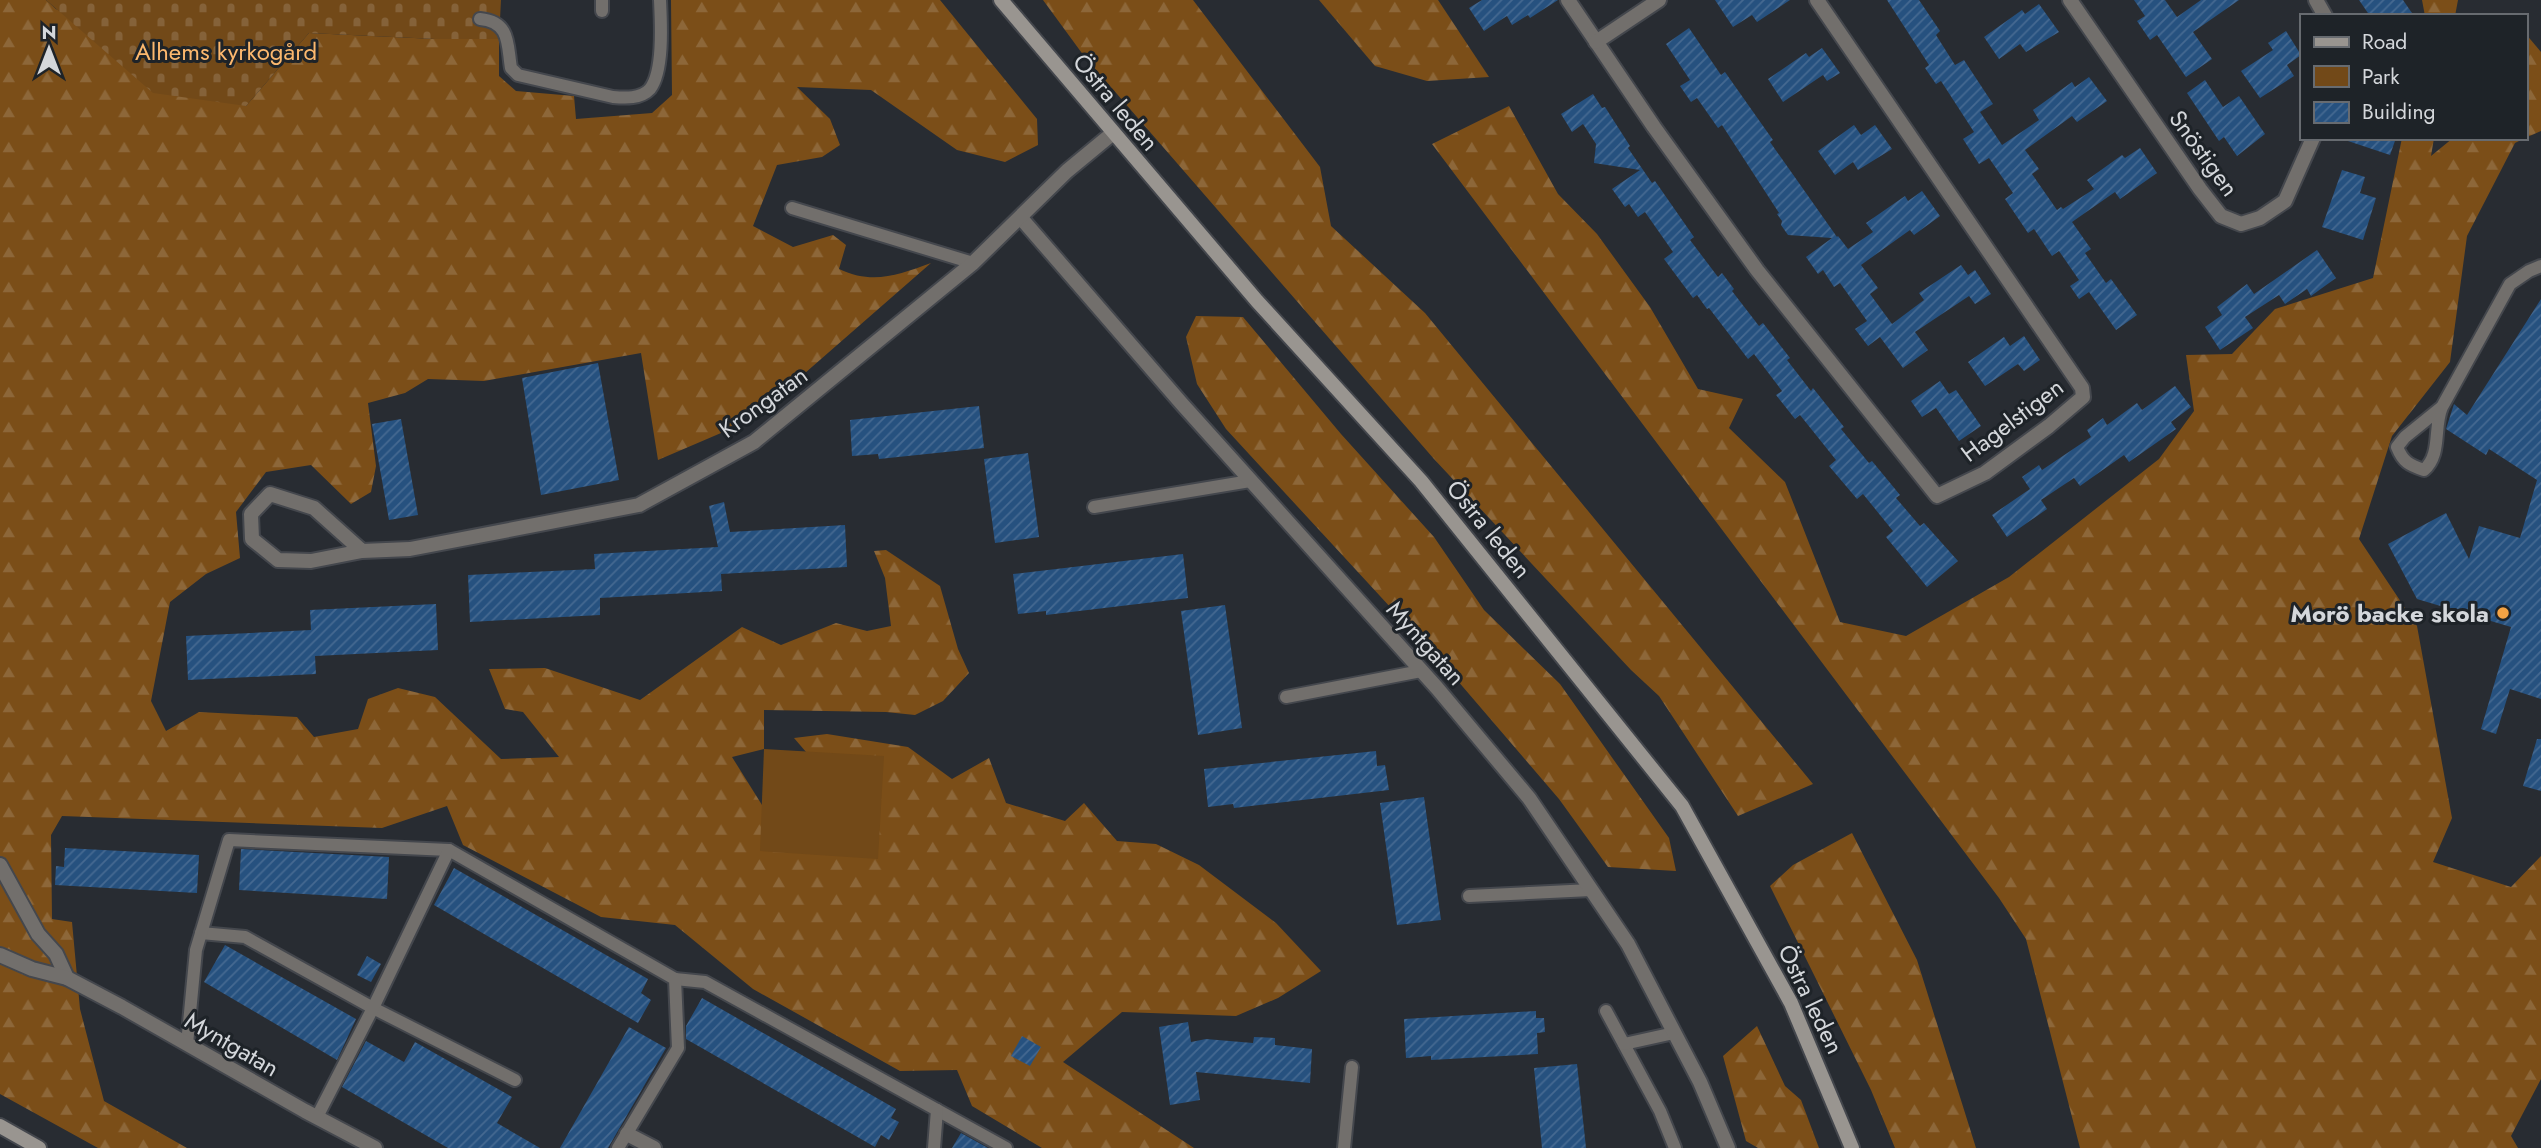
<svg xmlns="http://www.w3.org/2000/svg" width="2541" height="1148" font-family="Jost,sans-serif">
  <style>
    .forest { fill: url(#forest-firs) }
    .cemetery { fill: url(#cemetery-stones) }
    .park { fill: #724918 }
    .building { fill: url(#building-hatch) }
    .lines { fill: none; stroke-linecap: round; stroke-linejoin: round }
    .lane-casing { stroke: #44474d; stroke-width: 16 }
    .street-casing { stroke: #44474d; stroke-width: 18 }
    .secondary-casing { stroke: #44474d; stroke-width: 18 }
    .lane { stroke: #726f6c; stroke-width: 12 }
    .street { stroke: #726f6c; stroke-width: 14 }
    .secondary { stroke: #999590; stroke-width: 14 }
    .poi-dot { fill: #f4a344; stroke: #1e2328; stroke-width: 2.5 }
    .labels { text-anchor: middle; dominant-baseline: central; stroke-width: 6; stroke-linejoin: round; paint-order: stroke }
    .park-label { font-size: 24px; fill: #fcb86e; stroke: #1e2328 }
    .street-label { font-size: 24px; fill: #d4d7db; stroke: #1e2328 }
    .poi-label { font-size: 24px; font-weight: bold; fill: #d4d7db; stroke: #1e2328; text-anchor: end }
  </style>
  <defs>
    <pattern id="forest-firs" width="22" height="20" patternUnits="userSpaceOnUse" patternTransform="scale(1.75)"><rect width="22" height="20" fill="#7b4e18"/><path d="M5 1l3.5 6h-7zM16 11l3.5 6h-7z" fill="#8d6739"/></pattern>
    <pattern id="cemetery-stones" width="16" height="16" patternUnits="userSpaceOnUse" patternTransform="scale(1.75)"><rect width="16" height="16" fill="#724918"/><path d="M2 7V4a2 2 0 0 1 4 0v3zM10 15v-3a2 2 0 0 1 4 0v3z" fill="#856239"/></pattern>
    <pattern id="building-hatch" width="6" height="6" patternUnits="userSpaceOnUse" patternTransform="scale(1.75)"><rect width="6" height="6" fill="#26517f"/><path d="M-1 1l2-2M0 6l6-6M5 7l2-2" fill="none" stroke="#456991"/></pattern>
  </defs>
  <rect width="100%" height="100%" fill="#282c32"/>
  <g class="forest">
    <path d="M0,0H46L56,9L246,106L309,33L435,39H499V76L516,91L574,96L576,119L652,113L672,95L671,0H940L1037,119L1038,145L1005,162L957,150L871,90L797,87L830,119L840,145L822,157L777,165L753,226L793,247L833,235L846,245L839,269C873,285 898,275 931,263L789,387L721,433L658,460L641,353L484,381L428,379L405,393L368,403L376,466L371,492L351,504L311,465L266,472L236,512L240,558L206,574L170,602L151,701L166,731L199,712L297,717L314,737L358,729L368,699L398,688L435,697L501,759L559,757L523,712L505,709L489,669L545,668L640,700L742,627L781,645L836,623L867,631L891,626L885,578L874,551L886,550L940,586L958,649L969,673L943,701L915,715L886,712L764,710V749L732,757L762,805L819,767L794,738L827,734L908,747L952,779L989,758L1006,803L1065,821L1084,803L1117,841L1156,844L1199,865L1276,923L1321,971L1278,998L1236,1016L1122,1012L1063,1062L1194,1148H1042L972,1106L957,1070L900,1071L753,989L675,925L601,917L463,845L447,806L382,828L62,816L51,835L52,919L72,922L80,1009L104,1101L187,1148H98L0,1094Z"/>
    <polygon points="1043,0 1193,0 1320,167 1331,226 1425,313 1813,784 1738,816 1659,696 1631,670 1434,459 1084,56"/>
    <polygon points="1319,0 1438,0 1489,77 1427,81 1375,66"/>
    <polygon points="2422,0 2458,0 2455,16 2425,16"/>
    <polygon points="2525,33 2541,52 2541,131 2525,138"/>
    <polygon points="1509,106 1558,194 1597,234 1650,307 1698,389 1743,399 1729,428 1785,482 1840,622 1906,636 2009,577 2159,459 2194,411 2186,355 2232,354 2275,309 2373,278 2402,138 2434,138 2431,156 2453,138 2525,138 2515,143 2467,236 2450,362 2392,436 2359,539 2417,626 2452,818 2433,862 2511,887 2541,856 2541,1079 2511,1136 2518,1148 2080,1148 2026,939 1999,898 1432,144"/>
    <polygon points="1196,316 1243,317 1341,434 1434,537 1484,610 1560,684 1669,838 1676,871 1608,867 1559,799 1451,673 1226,429 1197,384 1186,337"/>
    <polygon points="1852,833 1917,960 1976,1148 1895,1148 1871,1090 1770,886 1793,865"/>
    <polygon points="1757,1026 1785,1086 1801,1100 1819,1148 1758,1148 1746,1141 1723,1056"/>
  </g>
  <polygon class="cemetery" points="46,0 501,0 499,39 435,39 309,33 246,106 153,93"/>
  <polygon class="park" points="764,749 884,756 878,859 760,851"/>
  <g class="building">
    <polygon points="1482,0 1558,0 1530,18 1528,15 1512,25 1507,16 1484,31 1469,8"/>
    <polygon points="1715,0 1790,0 1757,22 1752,15 1733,27"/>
    <polygon points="1887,0 1919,0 1940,31 1936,35 1955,65 1964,60 1993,104 1980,112 2002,145 2039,120 2033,110 2072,82 2075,87 2089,77 2107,101 2077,122 2072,116 2025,150 2039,169 2032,174 2057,210 2061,207 2063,209 2094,189 2087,180 2122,155 2125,158 2140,148 2157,173 2120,199 2115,192 2072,222 2091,249 2085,253 2106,283 2111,279 2137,315 2116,330 2089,292 2079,299 2070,286 2079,280 2059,251 2052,256 2034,229 2028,233 2005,199 2013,193 1989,158 1979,164 1963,139 1974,132 1941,81 1936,84 1925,68 1929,65"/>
    <polygon points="2134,0 2165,0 2177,17 2201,0 2239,0 2193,32 2212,59 2186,77 2157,35 2150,40 2137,21 2145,16"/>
    <polygon points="2359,0 2403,0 2414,16 2370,16"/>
    <polygon points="2039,4 2059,32 2026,52 2020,44 1999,59 1984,37 2022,10 2025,14"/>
    <polygon points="1689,28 1721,75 1725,72 1768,133 1773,140 1770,142 1837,237 1838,236 1848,249 1873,232 1866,223 1905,196 1908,201 1922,191 1940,216 1914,235 1910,230 1861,265 1878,288 1870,294 1892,324 1924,300 1919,293 1961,265 1968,275 1975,270 1991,294 1975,304 1969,296 1915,332 1928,350 1903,368 1880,337 1868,346 1855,329 1867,321 1840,283 1834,287 1823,270 1818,274 1806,257 1832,238 1788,235 1781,225 1782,221 1777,214 1779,213 1722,125 1718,128 1697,98 1691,102 1680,86 1690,80 1666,44"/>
    <polygon points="2286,31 2301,55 2287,65 2294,76 2260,98 2241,71 2273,50 2268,43"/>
    <polygon points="1822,48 1840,73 1827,81 1823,75 1783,102 1768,79 1806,53 1809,57"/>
    <polygon points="2205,80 2223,107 2239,96 2265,134 2237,156 2224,137 2219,141 2187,93"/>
    <polygon points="1593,94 1602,108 1605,107 1630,146 1628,148 1652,183 1655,181 1694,237 1690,240 1718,277 1722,273 1734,289 1732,291 1759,326 1763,323 1790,358 1787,360 1811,391 1813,388 1844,427 1841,429 1869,463 1872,461 1900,495 1896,498 1920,526 1924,523 1958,561 1927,587 1886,537 1893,531 1863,494 1857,499 1829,466 1836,460 1800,415 1795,419 1776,395 1782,391 1754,354 1748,359 1709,308 1707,309 1697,295 1693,298 1664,259 1673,252 1645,212 1638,217 1629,204 1625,207 1612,189 1640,170 1594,163 1596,144 1583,124 1572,132 1561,114"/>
    <polygon points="1854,125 1861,135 1875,125 1892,149 1858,170 1853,162 1835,175 1818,151"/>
    <polygon points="2348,138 2396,138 2390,155 2348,141"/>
    <polygon points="2342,170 2365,177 2360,193 2376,198 2363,240 2322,227"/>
    <polygon points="2317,250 2336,278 2311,296 2307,289 2285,304 2279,295 2245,317 2253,328 2220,350 2205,327 2222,315 2217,307 2247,284 2254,294"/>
    <polygon points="2541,299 2541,699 2510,689 2496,734 2481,729 2511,627 2417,599 2388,544 2446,513 2469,559 2479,526 2520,538 2537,480 2489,449 2486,455 2446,429 2454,404 2467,415"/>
    <polygon points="2024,336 2040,360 2024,371 2018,364 1985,386 1968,362 2004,337 2010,346"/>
    <polygon points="598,363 619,480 541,495 522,378"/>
    <polygon points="1940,381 1949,394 1956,390 1981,426 1959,441 1936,408 1922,417 1911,401"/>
    <polygon points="2175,386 2191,407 2171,422 2176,429 2129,462 2124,455 2080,486 2074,478 2041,500 2047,509 2007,537 1992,515 2030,489 2022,477 2039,465 2042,470 2091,437 2087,430 2103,418 2107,425 2137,403 2142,410"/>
    <polygon points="979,406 984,448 879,459 878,454 852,456 850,420"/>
    <polygon points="401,419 418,515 389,520 372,424"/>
    <polygon points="1028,453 1039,537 995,543 984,459"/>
    <polygon points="724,502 730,532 845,525 847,567 721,574 722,591 600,598 600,615 470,622 468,575 595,569 594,554 718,547 709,506"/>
    <polygon points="1183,554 1188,598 1046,615 1046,611 1018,614 1013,574"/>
    <polygon points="436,604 438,650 315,656 316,674 188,680 186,636 311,630 310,610"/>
    <polygon points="1225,605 1242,728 1198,735 1181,611"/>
    <polygon points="2537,739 2541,739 2541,791 2523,786"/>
    <polygon points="1376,751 1377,766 1385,765 1389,790 1234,808 1233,804 1208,807 1204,769"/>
    <polygon points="1424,797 1441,920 1397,925 1380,803"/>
    <polygon points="65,848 199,855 197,893 55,885 56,866 64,867"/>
    <polygon points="241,849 389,857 387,899 239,890"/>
    <polygon points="454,868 648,979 641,993 651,1000 638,1023 434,905"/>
    <polygon points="225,945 356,1019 337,1060 204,982"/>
    <polygon points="367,956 381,964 371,982 357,975"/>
    <polygon points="702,998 896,1109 891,1118 899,1122 889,1140 881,1135 875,1147 686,1039 686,1026"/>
    <polygon points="1536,1011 1536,1018 1544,1018 1545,1032 1537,1033 1538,1054 1431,1060 1431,1056 1406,1058 1404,1019"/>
    <polygon points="1188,1022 1191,1042 1206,1039 1253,1043 1254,1037 1275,1038 1275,1045 1312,1049 1310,1083 1196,1072 1200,1100 1170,1105 1159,1027"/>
    <polygon points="629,1027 666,1048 608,1148 560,1148"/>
    <polygon points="1022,1036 1041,1047 1030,1066 1011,1056"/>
    <polygon points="366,1041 404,1062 415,1042 512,1097 497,1123 540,1148 448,1148 342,1087"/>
    <polygon points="1577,1064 1586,1148 1542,1148 1534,1068"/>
    <polygon points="961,1133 988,1148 952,1148"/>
  </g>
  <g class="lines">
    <g class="lane-casing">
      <g id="lane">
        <polyline points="602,0 602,11"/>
        <path d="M480,19C511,22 507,45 511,68L518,75L613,97C625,98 641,99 650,89C664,71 661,22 660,0"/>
        <polyline points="792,208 973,263"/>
        <path d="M2442,407L2405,437L2397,447C2403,462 2409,465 2424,470C2442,454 2433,428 2442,407L2510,284L2529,271L2541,266"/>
        <polyline points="1094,507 1250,481"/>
        <polyline points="1286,697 1421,671"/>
        <polyline points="1469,896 1591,890"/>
        <polyline points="201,933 245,937 373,1008 515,1080"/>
        <polyline points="675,979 705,982 1006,1148"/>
        <polyline points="1606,1011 1660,1111 1675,1148"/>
        <polyline points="187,1044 196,950 229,840 449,850 675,979 678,1048 618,1148"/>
        <polyline points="1624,1044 1674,1033"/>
        <polyline points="317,1117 373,1008 449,850"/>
        <polyline points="934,1148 937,1110"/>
        <polyline points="1344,1148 1352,1067"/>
      </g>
    </g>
    <g class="street-casing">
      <g id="street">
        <polyline points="1568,0 1654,127 1757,270 1937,496 1985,473 2049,426 2083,397 2082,388 1817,0"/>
        <polyline points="2070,0 2200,189 2221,216 2241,224 2260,218 2285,201 2313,138"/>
        <polyline points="2316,0 2325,16"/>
        <polyline points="1596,42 1659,0"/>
        <polyline points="1021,218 1182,404 1437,688 1529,798 1628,944 1700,1082 1728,1148"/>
        <polyline points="362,551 314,508 270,494 251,514 252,539 278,560 311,561 362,551 410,549 639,505 754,442 973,263 1067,171 1113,133"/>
        <polyline points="0,865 38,934 56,954 67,978"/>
        <polyline points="0,955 32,969 67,978 122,1007 305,1111 375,1148"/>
        <polyline points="627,1134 654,1148"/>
      </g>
    </g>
    <g class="secondary-casing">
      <g id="secondary">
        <polyline points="1001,0 1257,301 1421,481 1682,806 1791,1003 1852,1148"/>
        <polyline points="0,1126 39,1148"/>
      </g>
    </g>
    <use href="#lane" class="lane"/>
    <use href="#street" class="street"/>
    <use href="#secondary" class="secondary"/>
  </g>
  <circle class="poi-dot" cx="2503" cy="613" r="7"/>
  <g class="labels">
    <g class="park-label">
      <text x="226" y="51">Alhems kyrkogård</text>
    </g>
    <g class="street-label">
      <text transform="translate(1116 102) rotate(50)">Östra leden</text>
      <text transform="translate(2204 153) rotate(54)">Snöstigen</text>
      <text transform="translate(763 402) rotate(-36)">Krongatan</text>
      <text transform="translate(2012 420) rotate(-37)">Hagelstigen</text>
      <text transform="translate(1489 529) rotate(51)">Östra leden</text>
      <text transform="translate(1426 643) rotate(48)">Myntgatan</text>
      <text transform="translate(1811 999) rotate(64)">Östra leden</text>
      <text transform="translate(232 1044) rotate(30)">Myntgatan</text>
    </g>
    <g class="poi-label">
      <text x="2489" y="613">Morö backe skola</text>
    </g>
  </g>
  <rect x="2300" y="14" width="228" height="126" fill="#1e2328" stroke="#676b70" stroke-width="2"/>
  <rect x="2314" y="37" width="35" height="10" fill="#999590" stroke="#676b70" stroke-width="2"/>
  <text x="2362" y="49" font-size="21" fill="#d4d7db">Road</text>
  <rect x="2314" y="66" width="35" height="21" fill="#724918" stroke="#676b70" stroke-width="2"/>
  <text x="2362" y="84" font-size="21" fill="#d4d7db">Park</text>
  <rect x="2314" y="102" width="35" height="21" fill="url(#building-hatch)" stroke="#676b70" stroke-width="2"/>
  <text x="2362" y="119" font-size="21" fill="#d4d7db">Building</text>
  <g transform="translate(49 49)" stroke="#1e2328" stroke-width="5" paint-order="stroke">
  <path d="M0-5L12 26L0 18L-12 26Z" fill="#d4d7db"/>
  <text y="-10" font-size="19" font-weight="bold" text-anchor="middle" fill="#d4d7db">N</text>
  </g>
</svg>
